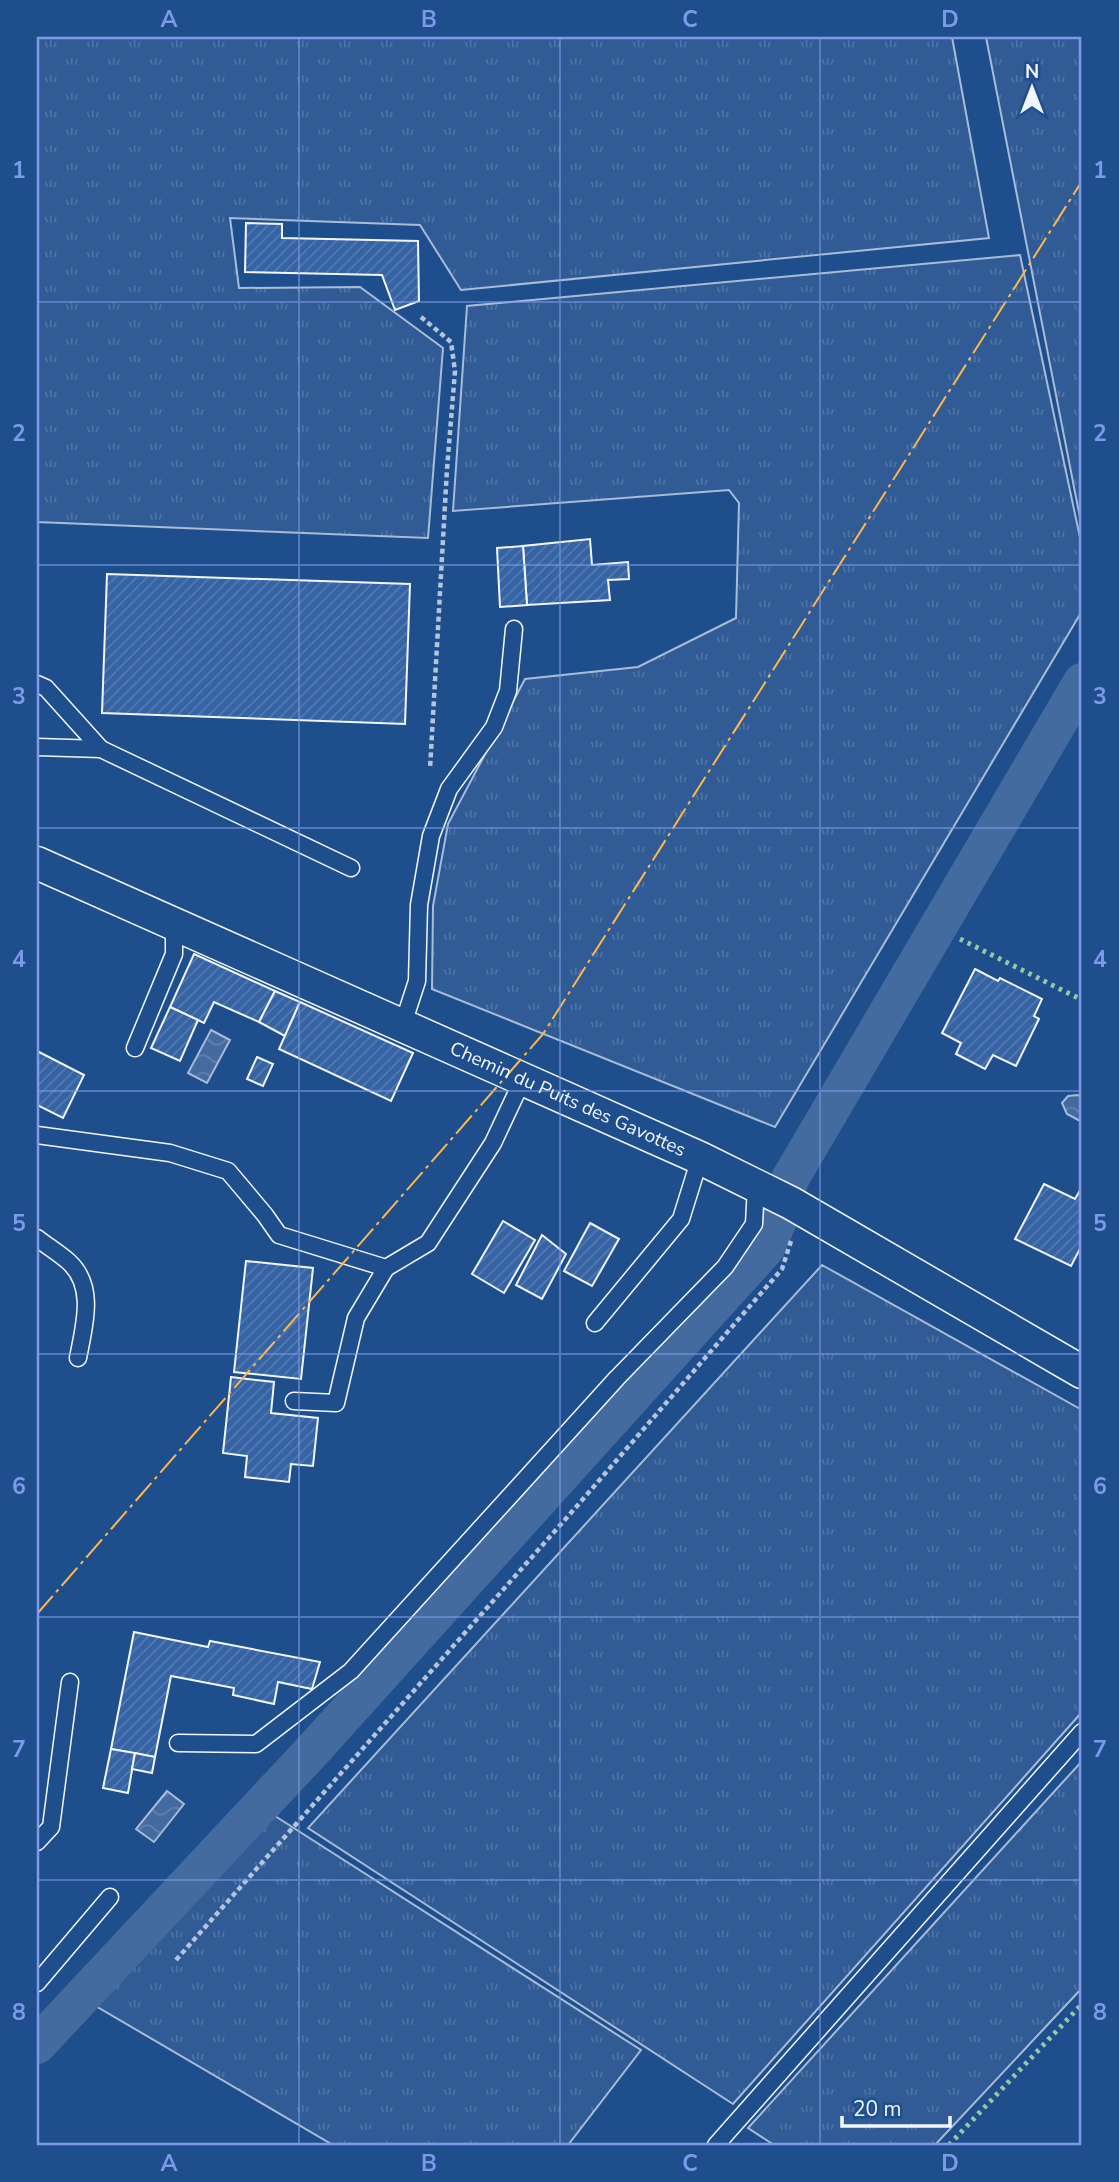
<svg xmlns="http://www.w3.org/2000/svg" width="1119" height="2182" font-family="'Nunito Sans',sans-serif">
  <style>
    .grass { fill: url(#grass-tufts); stroke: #a8bbd7; stroke-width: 2 }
    .water { fill: url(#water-waves); stroke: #a8bbd7; stroke-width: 2 }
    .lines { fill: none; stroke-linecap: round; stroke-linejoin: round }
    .canal { stroke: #446ba0; stroke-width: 38 }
    .building { fill: url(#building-hatch); stroke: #f2f6ff; stroke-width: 2 }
    .lane-casing { stroke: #f2f6ff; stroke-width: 19 }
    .street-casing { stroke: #f2f6ff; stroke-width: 35 }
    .path { stroke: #b3c4dc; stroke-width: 4.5; stroke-dasharray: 5 3.5; stroke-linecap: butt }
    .lane { stroke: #1f4e8c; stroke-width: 16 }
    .street { stroke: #1f4e8c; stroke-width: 32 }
    .hedge { stroke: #97c8a6; stroke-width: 5; stroke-dasharray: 3.5 5; stroke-linecap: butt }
    .power { stroke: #ffb74d; stroke-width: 2; stroke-dasharray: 24 5 3.5 5; stroke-linecap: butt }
    .grid { fill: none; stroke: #7d9aea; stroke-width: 2; stroke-opacity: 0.55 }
    .labels { text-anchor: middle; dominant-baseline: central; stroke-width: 5; stroke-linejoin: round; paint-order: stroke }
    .street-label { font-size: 19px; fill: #f2f6ff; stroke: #1f4e8c }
    .neatline { fill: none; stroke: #7d9aea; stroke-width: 2.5 }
    .grid-label { font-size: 23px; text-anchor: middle; font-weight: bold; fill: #7d9aea }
  </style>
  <defs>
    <pattern id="grass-tufts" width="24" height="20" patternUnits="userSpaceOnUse" patternTransform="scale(1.75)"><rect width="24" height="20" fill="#305b95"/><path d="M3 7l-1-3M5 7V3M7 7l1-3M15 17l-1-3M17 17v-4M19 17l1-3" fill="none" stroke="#4e73a5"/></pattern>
    <pattern id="water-waves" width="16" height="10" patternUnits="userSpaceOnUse" patternTransform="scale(1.75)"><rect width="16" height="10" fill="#446ba0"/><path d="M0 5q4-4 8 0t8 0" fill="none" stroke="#5f81ae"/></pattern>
    <pattern id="building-hatch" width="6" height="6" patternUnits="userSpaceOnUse" patternTransform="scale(1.75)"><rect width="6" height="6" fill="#3563a3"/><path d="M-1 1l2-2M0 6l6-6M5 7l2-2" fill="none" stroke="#537ab1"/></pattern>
  </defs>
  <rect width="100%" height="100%" fill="#1f4e8c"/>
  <g class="grass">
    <polygon points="37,37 952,37 989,238 461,290 420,225 230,218 239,288 360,287 443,348 428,538 37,522"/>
    <polygon points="986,37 1082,37 1082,528"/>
    <polygon points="1020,255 1082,547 1082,611 775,1127 432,989 433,906 448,824 525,679 638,667 736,618 739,503 729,490 453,511 467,306"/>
    <polygon points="822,1265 1082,1410 1082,1712 733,2104 308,1828"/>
    <polygon points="1082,1761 1082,1988 935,2145 774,2145 748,2128"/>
    <polygon points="275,1816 641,2050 568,2145 333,2145 94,2005"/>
  </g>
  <g class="water">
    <polygon points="211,1030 230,1040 207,1083 188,1073"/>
    <polygon points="1078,1095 1082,1097 1082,1122 1067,1114 1062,1103 1068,1096"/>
    <polygon points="167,1791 184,1804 154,1842 136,1829"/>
  </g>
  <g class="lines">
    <polyline class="canal" points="37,2045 313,1750 766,1248 780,1216 790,1179 1082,682"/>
  </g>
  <g class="building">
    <polygon points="246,223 282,224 282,238 418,241 419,301 395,310 382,275 245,272"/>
    <polygon points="590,539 592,565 628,562 629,579 608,580 610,600 527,605 523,546"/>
    <polygon points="523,546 527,605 500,607 497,548"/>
    <polygon points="107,574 410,584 405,724 102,713"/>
    <polygon points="194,954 275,991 259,1022 214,1002 204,1023 170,1007"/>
    <polygon points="975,969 998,981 1000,978 1042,999 1034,1016 1039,1019 1016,1066 993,1055 985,1069 956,1054 961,1043 942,1033"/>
    <polygon points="275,991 300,1002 285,1036 259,1022"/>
    <polygon points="300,1002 413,1053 391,1101 279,1049"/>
    <polygon points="170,1007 198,1020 180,1061 151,1048"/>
    <polygon points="37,1051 84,1075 63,1118 37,1105"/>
    <polygon points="257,1057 273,1064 263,1086 247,1079"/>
    <polygon points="1044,1184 1075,1199 1082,1187 1082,1245 1071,1266 1015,1239"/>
    <polygon points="503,1221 535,1240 504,1293 472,1274"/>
    <polygon points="590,1223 619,1239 592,1286 564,1271"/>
    <polygon points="542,1235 566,1254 542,1299 516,1285"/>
    <polygon points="246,1261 313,1268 301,1379 234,1372"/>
    <polygon points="231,1377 274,1382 271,1413 318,1418 313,1466 291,1464 289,1482 245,1477 247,1456 223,1453"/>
    <polygon points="134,1632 208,1647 210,1641 320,1662 312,1689 278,1682 274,1704 233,1695 234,1688 171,1676 155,1757 111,1749"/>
    <polygon points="111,1749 135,1753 128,1793 103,1788"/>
    <polygon points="135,1753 155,1757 152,1773 132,1769"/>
  </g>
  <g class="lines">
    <g class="lane-casing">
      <g id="lane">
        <polyline points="37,684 46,688 101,749 37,747"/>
        <polyline points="101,749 351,868"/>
        <polyline points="403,1024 417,981 419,905 431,836 449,789 494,727 508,691 514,629"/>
        <polyline points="135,1048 174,954 174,923"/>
        <polyline points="37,1135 170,1153 228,1171 265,1215 279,1235 386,1268 428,1243 493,1143 523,1079"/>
        <path d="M37,1238C47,1246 59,1253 69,1262C96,1287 84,1326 78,1358"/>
        <polyline points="595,1323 681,1219 700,1158"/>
        <polyline points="294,1401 336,1403 356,1318 386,1268"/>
        <polyline points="178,1743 256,1744 351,1671 617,1378 725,1267 754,1224 756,1186"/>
        <polyline points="37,1842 51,1827 70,1682"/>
        <polyline points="37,1983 110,1897"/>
        <polyline points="716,2145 1082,1732"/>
      </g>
    </g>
    <g class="street-casing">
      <g id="street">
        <path id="s1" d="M37,863L700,1158L791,1203L1082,1372"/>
      </g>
    </g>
    <g class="path">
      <polyline points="421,317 451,342 455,371 447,469 430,769"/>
      <polyline points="176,1960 577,1506 782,1269 791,1241"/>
    </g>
    <use href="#lane" class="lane"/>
    <use href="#street" class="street"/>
    <g class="hedge">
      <polyline points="960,939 1082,1000"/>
      <polyline points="949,2145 1082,2004"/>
    </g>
    <polyline class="power" points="37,1614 543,1034 1082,181"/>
  </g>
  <path class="grid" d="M299,37V2145M560,37V2145M820,37V2145M37,302H1082M37,565H1082M37,828H1082M37,1091H1082M37,1354H1082M37,1617H1082M37,1880H1082"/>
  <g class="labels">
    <g class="street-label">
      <text stroke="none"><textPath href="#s1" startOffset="581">Chemin du Puits des Gavottes</textPath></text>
    </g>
  </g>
  <rect width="1119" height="2182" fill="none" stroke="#1f4e8c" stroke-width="77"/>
  <g transform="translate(1032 88)" stroke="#1f4e8c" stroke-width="5" paint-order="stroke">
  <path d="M0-5L12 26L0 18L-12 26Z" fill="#f2f6ff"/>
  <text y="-10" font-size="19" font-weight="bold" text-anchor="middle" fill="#f2f6ff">N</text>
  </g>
  <path d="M842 2116v10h108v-10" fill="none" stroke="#f2f6ff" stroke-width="3.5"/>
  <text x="853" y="2116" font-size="21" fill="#f2f6ff" stroke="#1f4e8c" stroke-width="5" paint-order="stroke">20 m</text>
  <rect x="38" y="38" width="1042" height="2106" class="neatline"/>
  <g class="grid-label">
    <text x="169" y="27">A</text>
    <text x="429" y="27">B</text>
    <text x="690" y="27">C</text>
    <text x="950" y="27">D</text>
    <text x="19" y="178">1</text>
    <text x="1100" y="178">1</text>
    <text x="19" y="441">2</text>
    <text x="1100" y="441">2</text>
    <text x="19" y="704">3</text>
    <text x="1100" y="704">3</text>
    <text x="19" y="967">4</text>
    <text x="1100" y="967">4</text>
    <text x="19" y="1231">5</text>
    <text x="1100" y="1231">5</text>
    <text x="19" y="1494">6</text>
    <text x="1100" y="1494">6</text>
    <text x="19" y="1757">7</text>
    <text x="1100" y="1757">7</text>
    <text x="19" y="2020">8</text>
    <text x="1100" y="2020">8</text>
    <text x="169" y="2171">A</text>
    <text x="429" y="2171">B</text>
    <text x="690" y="2171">C</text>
    <text x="950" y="2171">D</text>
  </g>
</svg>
